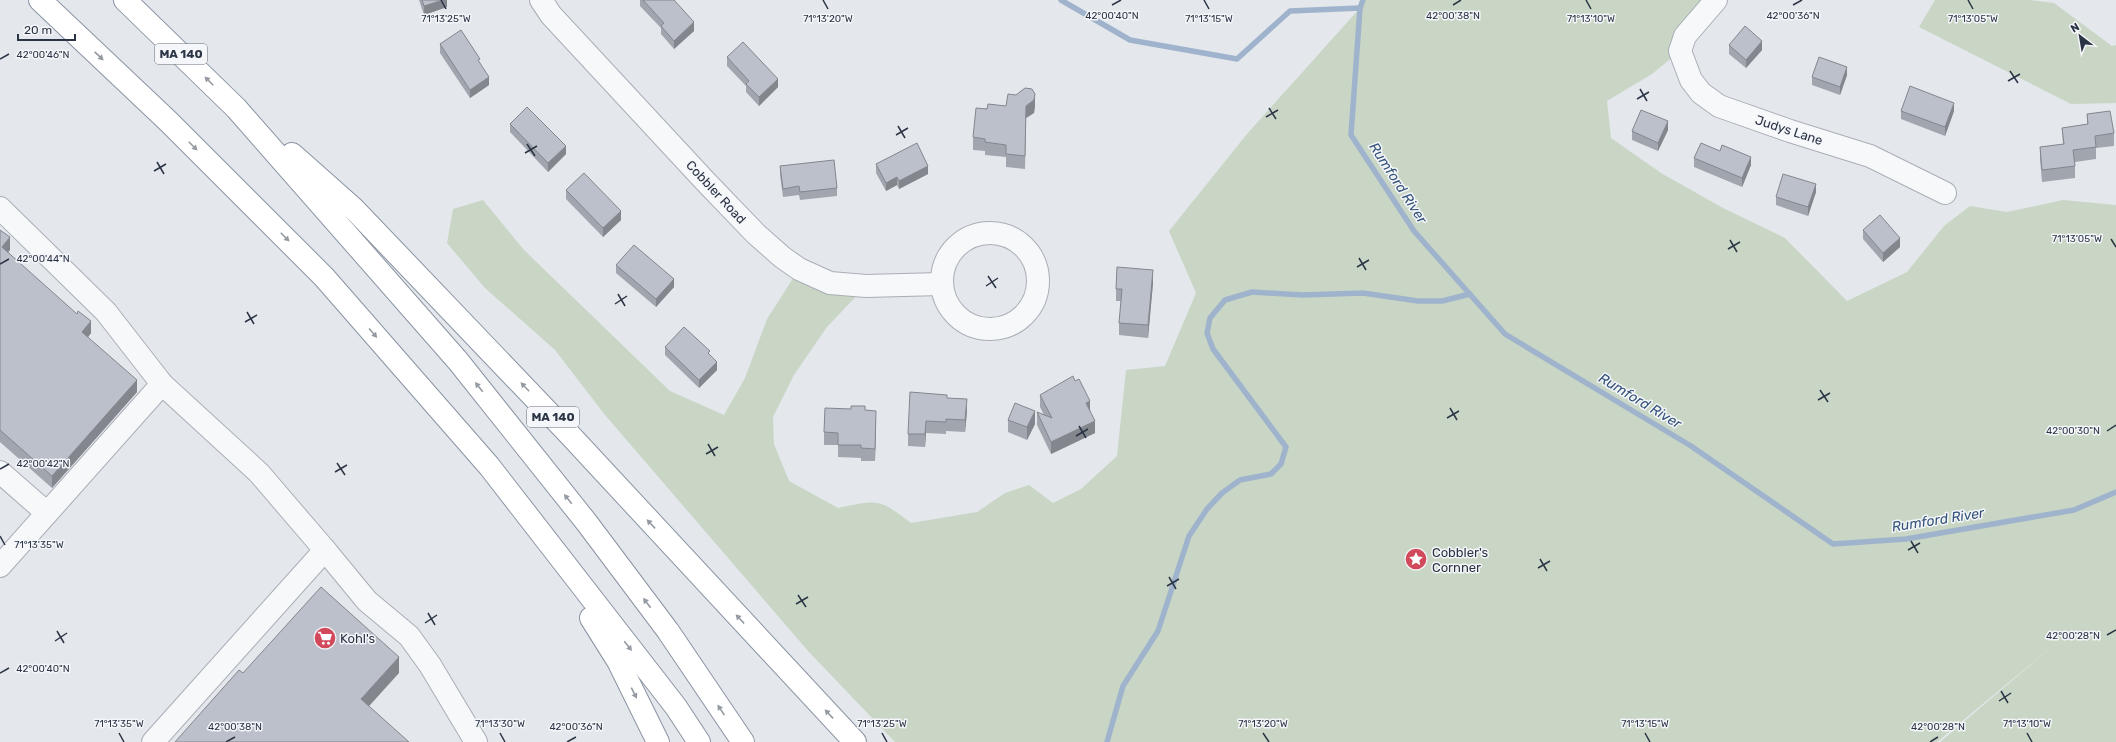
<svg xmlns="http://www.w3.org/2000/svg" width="2116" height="742" font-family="Rubik,sans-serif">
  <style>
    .green { fill: #c9d6c5 }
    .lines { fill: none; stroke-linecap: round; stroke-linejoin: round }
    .stream { stroke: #9fb4cc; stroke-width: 5.5 }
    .minor-casing { stroke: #a9aeb7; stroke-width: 24 }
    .highway-casing { stroke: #8b94a3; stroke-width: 24 }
    .minor { stroke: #f7f8fa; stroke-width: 22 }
    .highway { stroke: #fff; stroke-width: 22 }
    .wall { fill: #a1a5ae }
    .shaded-wall { fill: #83868d }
    .building { fill: #bbc0ca; stroke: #83868d }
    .oneway { fill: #959aa2 }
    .ticks { fill: none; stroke: #2b3445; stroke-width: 1.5 }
    .labels { text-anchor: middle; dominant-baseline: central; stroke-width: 3; stroke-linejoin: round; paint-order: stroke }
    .shield { fill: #f4f6f9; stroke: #676e7b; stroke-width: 1 }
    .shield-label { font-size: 12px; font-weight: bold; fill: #2b3445 }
    .street-label { font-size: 13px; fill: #2b3445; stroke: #f4f6f9 }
    .poi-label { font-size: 13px; fill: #2b3445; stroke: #f4f6f9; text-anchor: start }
    .water-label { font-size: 14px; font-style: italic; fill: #34527a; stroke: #f4f6f9 }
    .ticks-label { font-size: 10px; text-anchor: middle; fill: #2b3445; stroke: #f4f6f9; stroke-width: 3; stroke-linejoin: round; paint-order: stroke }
  </style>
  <rect width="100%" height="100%" fill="#e4e7ec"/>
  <g class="green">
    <path d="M1363,0H1727L1680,51L1652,74L1607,101L1611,138L1661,173L1723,208L1785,238L1847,301L1907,272L1944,226L1970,206L2007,212L2063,200L2116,205V742H1940L2060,640L1937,742H895L809,652L605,415L555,350L485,288L447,243L453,209L483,200L524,250L670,391L724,415L745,378L767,319L799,269L866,286L827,327L794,375L773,417L774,444L789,481L838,508C879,500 878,498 911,523L977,512L1005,493L1029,485L1053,503L1081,489L1117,456L1126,370L1165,366L1196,293L1169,231L1247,134L1360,8Z"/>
    <polygon points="1935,0 2029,0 2054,3 2112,46 2116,45 2116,103 2071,104 1919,27"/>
  </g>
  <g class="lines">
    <g class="stream">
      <polyline points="1061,0 1130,40 1237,59 1290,11 1360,8"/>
      <polyline points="1363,0 1360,8 1351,135 1414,231 1505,334 1691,446 1833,544 1906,539 2074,510 2116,492"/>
      <polyline points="1107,742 1123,686 1158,631 1189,536 1207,509 1222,493 1240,480 1271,474 1281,464 1286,447 1213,349 1207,333 1210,318 1225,300 1252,292 1302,295 1363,293 1418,301 1442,301 1470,294"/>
    </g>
    <g class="minor-casing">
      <g id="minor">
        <polyline points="541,0 551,15 705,181 756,234 782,257 799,269 830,283 866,286 941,284"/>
        <polyline points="1716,0 1685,36 1680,51 1691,80 1701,93 1719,106 1790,131 1870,156 1945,193"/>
        <polyline points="0,208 106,312 162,384 0,566"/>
        <circle cx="990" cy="281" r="48"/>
        <polyline points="0,472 47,513"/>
        <polyline points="325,550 367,601 409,636 430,665 476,742"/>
        <polyline points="153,742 325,550 259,473 162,384"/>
      </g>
    </g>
    <g class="highway-casing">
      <g id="highway">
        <polyline points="40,0 169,122 324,277 489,466 676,707 699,742"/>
        <polyline points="125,0 236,108 458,361 587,523 668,631 743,742"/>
        <polyline points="292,154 354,209 569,434 855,742"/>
        <polyline points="591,618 618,661 658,742"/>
      </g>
    </g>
    <use href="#minor" class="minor"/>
    <use href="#highway" class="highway"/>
  </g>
  <g class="wall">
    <polygon points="419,0 447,0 447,7 424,15"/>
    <polygon points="640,0 674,0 694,31 674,49 661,34 661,28 640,6"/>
    <polygon points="440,44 480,64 489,85 470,98 440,53"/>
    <polygon points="1729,45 1762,50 1746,68 1729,54"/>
    <polygon points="727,57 778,87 759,106 746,92 746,86 727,66"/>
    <polygon points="1847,75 1840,95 1812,85 1812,77"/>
    <polygon points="1035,106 1034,113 1026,118 1025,169 1006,167 1006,157 985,155 985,151 973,150 973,137 987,109"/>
    <polygon points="1901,111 1954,111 1945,136 1901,119"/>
    <polygon points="2087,114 2114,133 2114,146 2096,148 2096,159 2075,162 2075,178 2042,182 2040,159 2040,147 2063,144 2062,128 2087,125"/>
    <polygon points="510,124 566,154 548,172 510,132"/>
    <polygon points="1668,130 1658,151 1632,140 1632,131"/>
    <polygon points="1694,158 1751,165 1742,187 1694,167"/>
    <polygon points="876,164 928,174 899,189 897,185 886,191 876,173"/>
    <polygon points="780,166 837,188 837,196 800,200 799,195 783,197 780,175"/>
    <polygon points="566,190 621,220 603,237 566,199"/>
    <polygon points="1816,192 1808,216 1776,205 1776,197"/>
    <polygon points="0,230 10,250 8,252 91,333 88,337 137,392 52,488 0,442"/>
    <polygon points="1863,230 1900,247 1883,262 1863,239"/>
    <polygon points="616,265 674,287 656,307 616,273"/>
    <polygon points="1153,283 1148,338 1119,335 1119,323 1121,301 1116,301 1116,289"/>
    <polygon points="665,347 717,370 699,388 665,355"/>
    <polygon points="1040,395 1090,409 1095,433 1051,454 1037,425 1037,412 1044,415 1040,407"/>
    <polygon points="947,398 967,411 965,432 946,431 946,434 926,433 925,447 908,446 908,434"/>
    <polygon points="865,410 876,423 875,461 861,461 861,458 838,457 838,445 824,445 824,432"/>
    <polygon points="1008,420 1035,424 1027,440 1008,432"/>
  </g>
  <g class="shaded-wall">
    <polygon points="443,0 447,0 447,7 424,15 424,6"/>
    <polygon points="694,22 694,31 674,49 674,41"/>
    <polygon points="1762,41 1762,50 1746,68 1746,60"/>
    <polygon points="1847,67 1847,75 1840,95 1840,87"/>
    <polygon points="489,77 489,85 470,98 470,90"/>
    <polygon points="778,79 778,87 759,106 759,97"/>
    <polygon points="1035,94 1035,106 1034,113 1026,118 1025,169 1026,106"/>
    <polygon points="1954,103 1954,111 1945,136 1945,127"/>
    <polygon points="1668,121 1668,130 1658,151 1658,143"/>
    <polygon points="566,146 566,154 548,172 548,163"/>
    <polygon points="1751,157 1751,165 1742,187 1742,178"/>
    <polygon points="928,166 928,174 899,189 899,181"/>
    <polygon points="897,177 897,185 886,191 886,183"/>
    <polygon points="1816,184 1816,192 1808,216 1808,207"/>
    <polygon points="621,211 621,220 603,237 603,228"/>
    <polygon points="10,237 10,250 2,259 2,247"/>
    <polygon points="1900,238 1900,247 1883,262 1883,253"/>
    <polygon points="1153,270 1153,283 1148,338 1148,325"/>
    <polygon points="674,279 674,287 656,307 656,299"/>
    <polygon points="91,321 91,333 82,345 82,332"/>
    <polygon points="717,362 717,370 699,388 699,380"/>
    <polygon points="137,380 137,392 52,488 52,476"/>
    <polygon points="967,399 967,411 965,432 965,420"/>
    <polygon points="1090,401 1090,413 1086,403"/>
    <polygon points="876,411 876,423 875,461 875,449"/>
    <polygon points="1035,411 1035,424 1027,440 1027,427"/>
    <polygon points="926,421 926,433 925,447 925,434"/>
    <polygon points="1095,421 1095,433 1051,454 1051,442"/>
    <polygon points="399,657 399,673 361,715 361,699"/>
  </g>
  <g class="building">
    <polygon points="422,0 443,0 424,6"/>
    <polygon points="643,0 674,0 694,22 674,41 661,26 664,23"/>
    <polygon points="1745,26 1762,41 1746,60 1729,45"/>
    <polygon points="461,30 480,59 478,60 489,77 470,90 440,44"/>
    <polygon points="743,42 778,79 759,97 746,84 749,81 727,57"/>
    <polygon points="1819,57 1847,67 1840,87 1812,77"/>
    <polygon points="1910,86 1954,103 1945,127 1901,111"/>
    <polygon points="1025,88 1032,89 1035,94 1034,100 1026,106 1025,156 1006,154 1006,145 985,142 985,139 973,137 976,108 987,109 988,104 1006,106 1008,94 1016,95"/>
    <polygon points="527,107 566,146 548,163 510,124"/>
    <polygon points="1641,110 1668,121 1658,143 1632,131"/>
    <polygon points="2110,111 2114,133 2095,136 2096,147 2073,150 2075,166 2042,170 2040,147 2064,144 2062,128 2088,124 2087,114"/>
    <polygon points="917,143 928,166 899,181 897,177 886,183 876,164"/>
    <polygon points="1701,143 1720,151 1722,145 1751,157 1742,178 1694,158"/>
    <polygon points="834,160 837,188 800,192 799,186 783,189 780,166"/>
    <polygon points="584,173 621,211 603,228 566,190"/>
    <polygon points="1783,174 1816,184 1808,207 1776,197"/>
    <polygon points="1880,215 1900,238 1883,253 1863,230"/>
    <polygon points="0,230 10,237 2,247 77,314 78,311 91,321 82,332 137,380 52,476 0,430"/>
    <polygon points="634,245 674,279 656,299 616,265"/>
    <polygon points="1117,267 1153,270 1148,325 1119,323 1122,289 1116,289"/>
    <polygon points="684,327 710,351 708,353 717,362 699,380 665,347"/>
    <polygon points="1073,376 1075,381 1079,379 1090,401 1086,403 1095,421 1051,442 1037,412 1052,418 1040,395"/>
    <polygon points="910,392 947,395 947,398 967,399 965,420 946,419 946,422 926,421 925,434 908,434"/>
    <polygon points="1015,403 1035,411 1027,427 1008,420"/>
    <polygon points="851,406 865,406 865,410 876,411 875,449 861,448 861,445 838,445 838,433 824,432 825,408 851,409"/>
    <polygon points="321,587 399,657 361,699 409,742 175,742 239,670 243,673"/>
  </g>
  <defs><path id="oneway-solid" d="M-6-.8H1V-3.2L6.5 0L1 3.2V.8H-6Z"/></defs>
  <g class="oneway">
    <use href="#oneway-solid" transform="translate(99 56) rotate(43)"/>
    <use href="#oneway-solid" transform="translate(209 81) rotate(-135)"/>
    <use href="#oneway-solid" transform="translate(193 146) rotate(45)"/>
    <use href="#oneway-solid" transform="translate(285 237) rotate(45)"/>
    <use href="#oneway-solid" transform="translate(373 333) rotate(49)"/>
    <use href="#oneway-solid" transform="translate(479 387) rotate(-129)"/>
    <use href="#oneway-solid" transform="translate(525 387) rotate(-134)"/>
    <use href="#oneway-solid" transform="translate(568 499) rotate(-129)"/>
    <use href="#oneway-solid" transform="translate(651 524) rotate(-133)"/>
    <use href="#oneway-solid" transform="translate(647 603) rotate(-127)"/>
    <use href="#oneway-solid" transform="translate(740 619) rotate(-133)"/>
    <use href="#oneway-solid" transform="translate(628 646) rotate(52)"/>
    <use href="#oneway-solid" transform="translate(634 693) rotate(63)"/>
    <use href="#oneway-solid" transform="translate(721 710) rotate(-124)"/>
    <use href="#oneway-solid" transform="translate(829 714) rotate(-133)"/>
  </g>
  <path class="ticks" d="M441,0L446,9M823,0L828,9M1204,0L1209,9M1586,0L1591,9M1968,0L1973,9M1112,5L1121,0M1453,5L1461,0M1793,5L1802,0M0,59L9,54M2010,71L2018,83M2008,81L2020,74M1640,89L1647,101M1637,99L1649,92M1269,108L1276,119M1266,117L1278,110M898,126L905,138M896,135L908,128M527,144L535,156M525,153L537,146M157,162L164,174M154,171L166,164M2111,239L2116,247M1730,240L1737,252M1728,249L1740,242M1359,258L1366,270M0,264L9,259M1357,267L1369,260M988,276L996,288M986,286L998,278M618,294L625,306M615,304L627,296M247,312L254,324M245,322L257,315M1820,390L1828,402M1818,400L1830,393M1450,408L1457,420M1447,418L1459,411M1079,426L1086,438M2107,431L2116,425M1076,436L1088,429M708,444L715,456M706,454L718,447M337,463L345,475M0,469L9,464M335,472L347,465M0,536L5,545M1911,541L1918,553M1908,550L1920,543M1540,559L1547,571M1538,568L1550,561M1169,577L1176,589M1167,586L1179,579M798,595L806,607M796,604L808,597M428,613L435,625M425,623L437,615M57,631L64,643M2107,635L2116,630M55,641L67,633M0,673L9,668M2001,691L2008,703M1999,701L2011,693M119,733L124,742M500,733L505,742M882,733L887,742M1263,733L1269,742M1645,733L1650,742M2027,733L2032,742M226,742L235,737M567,742L576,737M1930,742L1938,737"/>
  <defs>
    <g id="sight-disc" transform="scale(1.15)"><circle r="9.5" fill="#d1495b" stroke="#f4f6f9"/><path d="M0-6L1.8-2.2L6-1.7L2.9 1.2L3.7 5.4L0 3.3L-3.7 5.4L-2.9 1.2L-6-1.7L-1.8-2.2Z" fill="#fff"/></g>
    <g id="supermarket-disc" transform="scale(1.15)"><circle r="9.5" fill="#d1495b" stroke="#f4f6f9"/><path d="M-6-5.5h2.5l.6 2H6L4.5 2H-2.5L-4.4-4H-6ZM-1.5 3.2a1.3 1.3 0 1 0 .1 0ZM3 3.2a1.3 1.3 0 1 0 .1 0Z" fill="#fff"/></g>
  </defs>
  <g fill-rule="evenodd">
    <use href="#sight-disc" x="1416" y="559"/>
    <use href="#supermarket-disc" x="325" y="638"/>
  </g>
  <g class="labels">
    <g class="shield">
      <rect x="155" y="44" width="52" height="20" rx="3"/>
      <rect x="527" y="407" width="52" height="20" rx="3"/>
    </g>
    <g class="shield-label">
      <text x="181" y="54">MA 140</text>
      <text x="553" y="417">MA 140</text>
    </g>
    <g class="street-label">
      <text transform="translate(1789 130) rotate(18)">Judys Lane</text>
      <text transform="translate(716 192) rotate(47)">Cobbler Road</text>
    </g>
    <g class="poi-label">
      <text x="1432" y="552">Cobbler's<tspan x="1432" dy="15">Cornner</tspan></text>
      <text x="340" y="638">Kohl's</text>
    </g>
    <g class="water-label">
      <text transform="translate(1398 183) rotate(57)">Rumford River</text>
      <text transform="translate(1640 401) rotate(31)">Rumford River</text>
      <text transform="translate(1938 520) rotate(-9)">Rumford River</text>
    </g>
  </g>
  <g class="ticks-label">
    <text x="1793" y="19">42°00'36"N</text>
    <text x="1112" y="19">42°00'40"N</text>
    <text x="1453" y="19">42°00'38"N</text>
    <text x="446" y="22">71°13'25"W</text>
    <text x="828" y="22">71°13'20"W</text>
    <text x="1209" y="22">71°13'15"W</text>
    <text x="1591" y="22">71°13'10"W</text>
    <text x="1973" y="22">71°13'05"W</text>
    <text x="43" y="58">42°00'46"N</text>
    <text x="2077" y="242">71°13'05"W</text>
    <text x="43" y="262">42°00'44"N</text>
    <text x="2073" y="434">42°00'30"N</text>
    <text x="43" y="467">42°00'42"N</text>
    <text x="39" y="548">71°13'35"W</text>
    <text x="2073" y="639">42°00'28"N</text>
    <text x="43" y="672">42°00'40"N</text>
    <text x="119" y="727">71°13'35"W</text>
    <text x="500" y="727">71°13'30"W</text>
    <text x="882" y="727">71°13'25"W</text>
    <text x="1263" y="727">71°13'20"W</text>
    <text x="1645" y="727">71°13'15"W</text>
    <text x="2027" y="727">71°13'10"W</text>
    <text x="235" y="730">42°00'38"N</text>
    <text x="576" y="730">42°00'36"N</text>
    <text x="1938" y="730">42°00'28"N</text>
  </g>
  <g transform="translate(2080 36) rotate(329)" stroke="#f4f6f9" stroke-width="3" paint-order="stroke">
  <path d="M0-3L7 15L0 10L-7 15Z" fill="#2b3445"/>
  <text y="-6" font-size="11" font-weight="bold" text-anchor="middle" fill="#2b3445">N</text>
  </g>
  <path d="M18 34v6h57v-6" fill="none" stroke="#2b3445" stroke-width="2"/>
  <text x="24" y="34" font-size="12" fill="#2b3445" stroke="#f4f6f9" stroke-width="3" paint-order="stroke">20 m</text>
</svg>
